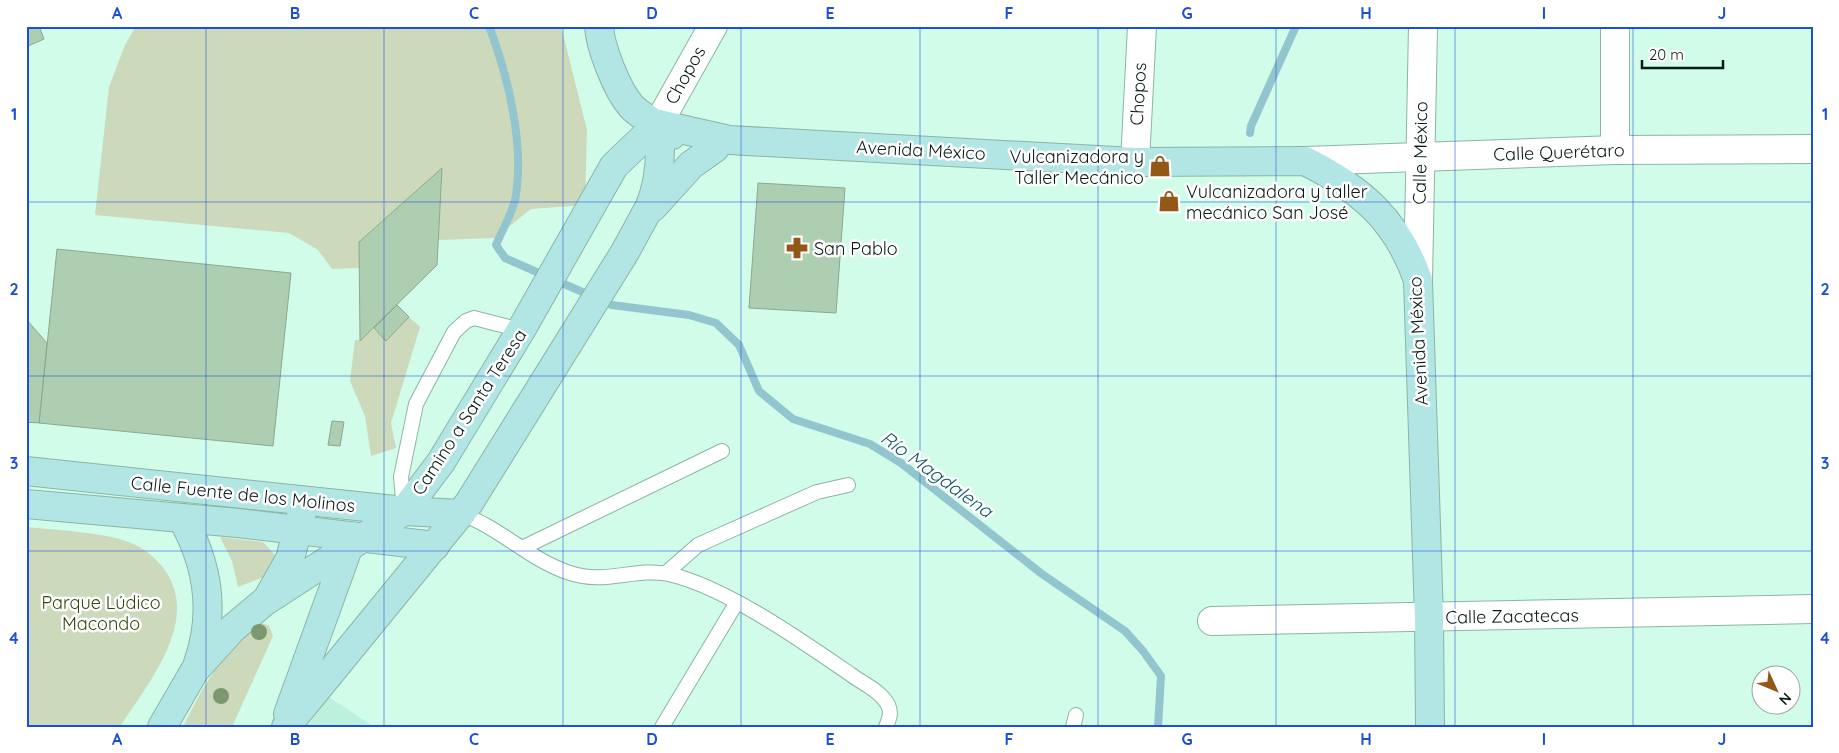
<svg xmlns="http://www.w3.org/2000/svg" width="1839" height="753" font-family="Quicksand,sans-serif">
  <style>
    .built { fill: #bdf1dd }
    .green { fill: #ccd9bb }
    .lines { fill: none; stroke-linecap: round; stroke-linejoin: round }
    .stream { stroke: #93c5cf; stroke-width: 8 }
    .building { fill: #adceb0; stroke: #8ba88e }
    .lane-casing { stroke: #8cb4a4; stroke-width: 16 }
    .street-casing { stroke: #8cb4a4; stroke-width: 30 }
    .secondary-casing { stroke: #8cb4a4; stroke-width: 30 }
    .lane { stroke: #fff; stroke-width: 14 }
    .street { stroke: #fff; stroke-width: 28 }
    .secondary { stroke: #b2e6e4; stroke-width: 28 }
    .tree { fill: #7b9871 }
    .grid { fill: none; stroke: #1d4ed8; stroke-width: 1; stroke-opacity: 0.55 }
    .labels { text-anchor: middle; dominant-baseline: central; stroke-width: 5; stroke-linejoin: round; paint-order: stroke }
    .street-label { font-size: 18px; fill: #0a1a14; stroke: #fff }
    .poi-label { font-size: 18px; fill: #0a1a14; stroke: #fff; text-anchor: start }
    .park-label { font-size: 18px; fill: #34470e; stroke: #fff }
    .water-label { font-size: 19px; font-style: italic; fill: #145864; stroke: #fff }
    .neatline { fill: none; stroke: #1d4ed8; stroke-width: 2 }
    .grid-label { font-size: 16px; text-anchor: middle; font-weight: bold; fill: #1d4ed8 }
  </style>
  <rect width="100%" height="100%" fill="#d1fcea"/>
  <polygon class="built" points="329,697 374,727 307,727"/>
  <g class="green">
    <polygon points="136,26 561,26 587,130 585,205 531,209 495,238 438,240 441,169 359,242 360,268 332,269 318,250 289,233 95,215 109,87 125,45"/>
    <polygon points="409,317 420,327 391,423 396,448 371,456 365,416 350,381 355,340 361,340 374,328 386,341"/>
    <path d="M26,527C55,530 103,532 128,542C143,547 155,557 164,569C202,620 148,683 120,727H26Z"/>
    <polygon points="220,537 263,542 275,555 274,573 238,587 232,561"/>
    <path d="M259,623L269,625L273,636L232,727H183C201,690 225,646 259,623Z"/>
  </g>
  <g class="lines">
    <g class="stream">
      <path d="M489,26C508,76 524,142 516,195C514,211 502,230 496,245L505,258L612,305L689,315L716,323L739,345L759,391L793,419L870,444L901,463L1042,574L1125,631L1143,651L1161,676L1158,727"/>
      <polyline points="1250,133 1251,126 1296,26"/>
    </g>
  </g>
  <g class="building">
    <polygon points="26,26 39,26 44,39 26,47"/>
    <polygon points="442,168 437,265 360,341 359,242"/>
    <polygon points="758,183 845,188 836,313 749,308"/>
    <polygon points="57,249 291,273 273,446 39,423"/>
    <polygon points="397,305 409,317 386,341 374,328"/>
    <polygon points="26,319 47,343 39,423 26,422"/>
    <polygon points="332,421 344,422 340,446 328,445"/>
  </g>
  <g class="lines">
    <g class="lane-casing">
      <g id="lane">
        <polyline points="404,509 401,477 416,404 454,332 466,321 474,318 521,330"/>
        <path d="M461,514C499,527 529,559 567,572C605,586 634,567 668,574C724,586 802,641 850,674C862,683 881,691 888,705C892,713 889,719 886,727"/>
        <polyline points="522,548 722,451"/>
        <polyline points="666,573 698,545 817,492 848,485"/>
        <polyline points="662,727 737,602"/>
        <polyline points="1073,727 1076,715"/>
      </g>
    </g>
    <g class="street-casing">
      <g id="street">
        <polyline points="1615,26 1615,150"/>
        <polyline points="658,124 713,26"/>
        <polyline points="1305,161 1615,150 1813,149"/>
        <polyline points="1135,162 1142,26"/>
        <polyline points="1418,280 1423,26"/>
        <polyline points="1212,621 1813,609"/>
      </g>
    </g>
    <g class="secondary-casing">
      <g id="secondary">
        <path d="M599,26C600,47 617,90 631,106C641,117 660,126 672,135"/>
        <path d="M658,124L729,140L1135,162L1305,161C1361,189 1397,220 1418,280L1429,618L1430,727"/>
        <polyline points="653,207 691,165 715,148"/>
        <polyline points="26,471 404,511 461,514"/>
        <polyline points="26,504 238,523 435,546"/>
        <path d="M182,518C208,564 216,612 198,663"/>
        <polyline points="269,596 290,559 302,512"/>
        <polyline points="288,714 350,543"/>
        <polyline points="162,727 195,670 233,628 264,602 404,511 441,462 521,330 614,166 658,124"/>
        <path d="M286,727L469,503L625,252L650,206C660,180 662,152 658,124"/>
      </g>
    </g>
    <use href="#lane" class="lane"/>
    <use href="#street" class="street"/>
    <use href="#secondary" class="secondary"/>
  </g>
  <g class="tree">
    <circle cx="259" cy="632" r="8"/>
    <circle cx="221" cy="696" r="8"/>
  </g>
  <path class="grid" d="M206,26V727M384,26V727M563,26V727M741,26V727M920,26V727M1098,26V727M1276,26V727M1455,26V727M1633,26V727M26,202H1813M26,376H1813M26,551H1813"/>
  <defs>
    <g id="shop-bare" transform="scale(1.725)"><path d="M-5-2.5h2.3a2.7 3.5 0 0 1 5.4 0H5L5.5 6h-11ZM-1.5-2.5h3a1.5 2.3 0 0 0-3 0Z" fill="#935717" stroke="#fff" stroke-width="2.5" paint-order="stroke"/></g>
    <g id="pharmacy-bare" transform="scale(1.725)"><path d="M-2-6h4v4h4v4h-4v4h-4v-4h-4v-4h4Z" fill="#935717" stroke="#fff" stroke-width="2.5" paint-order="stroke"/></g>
  </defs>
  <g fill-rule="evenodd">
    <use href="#shop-bare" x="1160" y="166"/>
    <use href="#shop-bare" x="1169" y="201"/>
    <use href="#pharmacy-bare" x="797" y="248"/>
  </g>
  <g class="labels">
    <g class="street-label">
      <text transform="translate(685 75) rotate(-61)">Chopos</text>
      <text transform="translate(1138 94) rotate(-87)">Chopos</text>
      <text transform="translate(921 150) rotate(3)">Avenida México</text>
      <text transform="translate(1559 152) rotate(-2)">Calle Querétaro</text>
      <text transform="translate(1420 153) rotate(-89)">Calle México</text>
      <text transform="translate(1418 341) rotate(-93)">Avenida México</text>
      <text transform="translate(469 412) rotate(-57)">Camino a Santa Teresa</text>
      <text transform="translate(243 494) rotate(6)">Calle Fuente de los Molinos</text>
      <text transform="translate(1512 616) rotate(-1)">Calle Zacatecas</text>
    </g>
    <g class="poi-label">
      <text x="1144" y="156" text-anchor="end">Vulcanizadora y<tspan x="1144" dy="21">Taller Mecánico</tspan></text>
      <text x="1186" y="191">Vulcanizadora y taller<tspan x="1186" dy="21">mecánico San José</tspan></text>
      <text x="814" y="248">San Pablo</text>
    </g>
    <g class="park-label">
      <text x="101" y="602">Parque Lúdico<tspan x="101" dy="21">Macondo</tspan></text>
    </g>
    <g class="water-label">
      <text transform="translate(937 474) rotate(36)">Río Magdalena</text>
    </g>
  </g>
  <rect width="1839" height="753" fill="none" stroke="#ffffff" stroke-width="55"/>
  <g transform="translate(1776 690) rotate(134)"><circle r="24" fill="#ffffff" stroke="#9da3a1"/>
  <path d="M0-4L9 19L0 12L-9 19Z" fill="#935717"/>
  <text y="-8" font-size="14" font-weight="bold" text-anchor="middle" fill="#0a1a14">N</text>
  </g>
  <path d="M1642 60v8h81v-8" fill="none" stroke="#0a1a14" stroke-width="2.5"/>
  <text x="1649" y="60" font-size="15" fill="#0a1a14" stroke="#ffffff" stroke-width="4" paint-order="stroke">20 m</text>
  <rect x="28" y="28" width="1784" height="698" class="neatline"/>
  <g class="grid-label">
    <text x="117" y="19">A</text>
    <text x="295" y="19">B</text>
    <text x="474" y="19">C</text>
    <text x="652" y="19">D</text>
    <text x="830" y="19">E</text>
    <text x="1009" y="19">F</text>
    <text x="1187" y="19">G</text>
    <text x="1366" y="19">H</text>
    <text x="1544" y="19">I</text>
    <text x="1722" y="19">J</text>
    <text x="14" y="120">1</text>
    <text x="1825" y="120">1</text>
    <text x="14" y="295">2</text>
    <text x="1825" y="295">2</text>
    <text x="14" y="469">3</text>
    <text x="1825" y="469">3</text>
    <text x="14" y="644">4</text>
    <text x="1825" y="644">4</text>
    <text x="117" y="745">A</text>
    <text x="295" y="745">B</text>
    <text x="474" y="745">C</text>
    <text x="652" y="745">D</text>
    <text x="830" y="745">E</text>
    <text x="1009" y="745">F</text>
    <text x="1187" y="745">G</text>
    <text x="1366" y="745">H</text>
    <text x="1544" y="745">I</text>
    <text x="1722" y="745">J</text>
  </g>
</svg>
